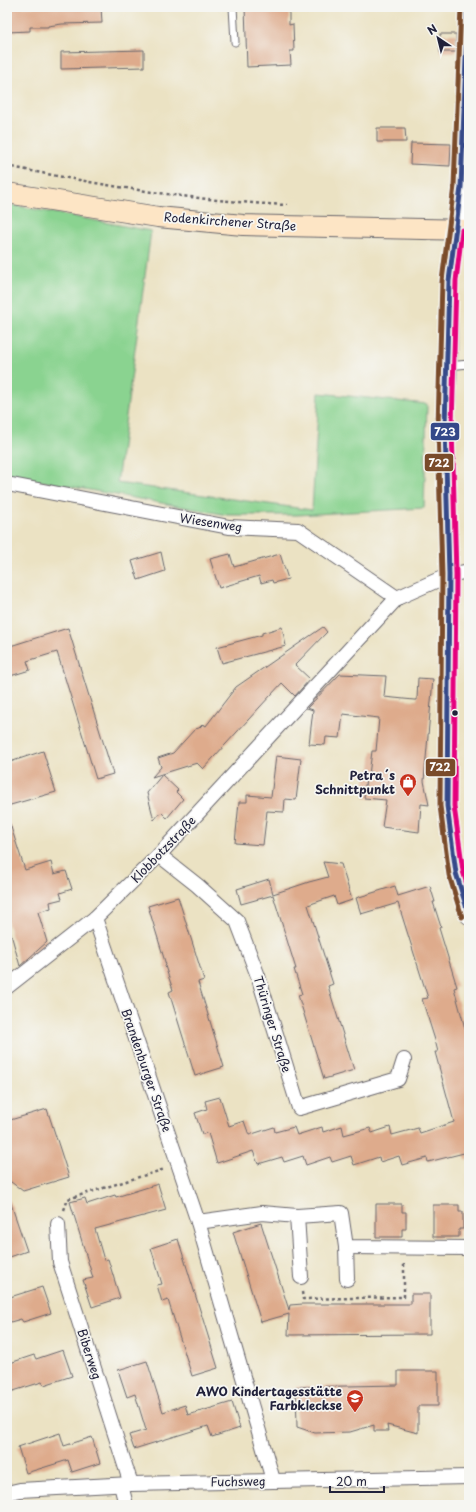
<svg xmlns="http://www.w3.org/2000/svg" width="476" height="1512" font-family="'Playpen Sans',sans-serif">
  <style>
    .green { fill: #8ad390; stroke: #567a66 }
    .building { fill: #deab8c }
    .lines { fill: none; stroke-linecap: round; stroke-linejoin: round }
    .service-casing { stroke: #68656b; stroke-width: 9 }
    .minor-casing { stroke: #68656b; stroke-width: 16 }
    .tertiary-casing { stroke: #68656b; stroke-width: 20 }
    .secondary-casing { stroke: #68656b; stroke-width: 22 }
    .path { stroke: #68656b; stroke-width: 2.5; stroke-dasharray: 3 3; stroke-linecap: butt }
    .service { stroke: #fff; stroke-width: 7 }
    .minor { stroke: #fff; stroke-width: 14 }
    .tertiary { stroke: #fff; stroke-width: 18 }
    .secondary { stroke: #fde5c5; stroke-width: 20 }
    .bus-1-casing { stroke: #f6f6f2; stroke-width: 8 }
    .bus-2-casing { stroke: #f6f6f2; stroke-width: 8 }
    .bus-3-casing { stroke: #f6f6f2; stroke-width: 8 }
    .bus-1 { stroke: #344889; stroke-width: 5 }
    .bus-2 { stroke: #7a4b2a; stroke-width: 5 }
    .bus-3 { stroke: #e5007d; stroke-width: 5 }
    .bus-dot { fill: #22223b; stroke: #f6f6f2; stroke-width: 1.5 }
    .labels { text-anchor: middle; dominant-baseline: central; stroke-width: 3.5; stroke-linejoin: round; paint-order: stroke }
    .street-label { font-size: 12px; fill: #22223b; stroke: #f6f6f2 }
    .poi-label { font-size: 12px; font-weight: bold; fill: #22223b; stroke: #f6f6f2; text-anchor: end }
    .line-badge { stroke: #f6f6f2; stroke-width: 1.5 }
    .badge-label { font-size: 11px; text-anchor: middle; font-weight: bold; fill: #fff }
  </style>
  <rect width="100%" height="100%" fill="#f6f6f2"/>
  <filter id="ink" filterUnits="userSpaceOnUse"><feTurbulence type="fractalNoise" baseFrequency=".025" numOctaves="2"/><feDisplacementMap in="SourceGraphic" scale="8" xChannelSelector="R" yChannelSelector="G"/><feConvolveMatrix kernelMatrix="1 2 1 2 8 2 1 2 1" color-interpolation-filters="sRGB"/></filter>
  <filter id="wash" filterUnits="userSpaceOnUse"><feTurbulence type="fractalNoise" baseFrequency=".012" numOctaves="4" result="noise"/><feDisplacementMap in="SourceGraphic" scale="16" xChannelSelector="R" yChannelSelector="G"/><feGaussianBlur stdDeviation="0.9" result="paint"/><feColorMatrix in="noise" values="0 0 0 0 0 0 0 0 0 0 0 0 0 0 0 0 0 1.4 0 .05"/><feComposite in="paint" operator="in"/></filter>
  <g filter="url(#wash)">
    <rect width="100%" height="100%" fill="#ebe2c3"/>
    <polygon class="green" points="7,204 151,231 117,483 312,510 319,393 427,404 424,508 297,515 227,515 7,475"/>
    <g id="blocks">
      <g class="building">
        <polygon points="7,7 101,7 102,23 62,24 48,26 48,27 30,27 30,31 7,32"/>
        <polygon points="245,7 286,7 286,11 289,10 289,25 293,24 294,51 290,51 291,65 247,67"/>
        <rect x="440" y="34" width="16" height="18"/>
        <polygon points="144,50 144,67 61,69 61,52"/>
        <polygon points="377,128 405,128 406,142 377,142"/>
        <polygon points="411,143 451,144 450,166 410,164"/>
        <polygon points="161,552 165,571 138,580 132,561"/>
        <polygon points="230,554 234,567 280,554 288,579 273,583 272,580 261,583 259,576 219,588 210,559"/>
        <polygon points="282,627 286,646 222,663 217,647 262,635 262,633"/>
        <polygon points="323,627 327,632 295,665 310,679 295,696 282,683 203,769 197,763 152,777 161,767 158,758 173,753 195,729 199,728 203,724 206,726 236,687"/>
        <polygon points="68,628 113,774 96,779 57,652 27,661 30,670 7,677 7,647"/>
        <polygon points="340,674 386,676 384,697 414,700 417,700 418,678 433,679 424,781 429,805 421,804 419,832 382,827 386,800 364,798 366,775 369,775 372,751 376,751 379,718 343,714 340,738 326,737 325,745 309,744 313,710 307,708"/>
        <polygon points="43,751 56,792 7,806 7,763"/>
        <polygon points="276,756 301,759 296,800 285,799 284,812 267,811 263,845 235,843 239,802 247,802 247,795 271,797"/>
        <polygon points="162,775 178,790 176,792 183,799 167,818 161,812 154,820 147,793"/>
        <polygon points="10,824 25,870 51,862 54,874 66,871 72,889 60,893 62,899 50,902 51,908 38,912 47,942 20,966 7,920 7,825"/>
        <polygon points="323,862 341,864 352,900 337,905 334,896 308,905 333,984 328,986 354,1070 324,1079 298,995 302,994 294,969 296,969 273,895 241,904 237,889 269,879 273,894 309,882 328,877"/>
        <polygon points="395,886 398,896 430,886 435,902 433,902 441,927 439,928 457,987 454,988 469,1043 469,1159 466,1160 464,1153 428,1162 427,1158 402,1165 399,1156 380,1162 379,1157 354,1165 351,1156 332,1162 330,1157 306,1165 303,1156 284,1162 282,1157 258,1164 253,1151 217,1163 208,1133 202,1134 195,1113 207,1109 205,1101 220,1097 229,1126 244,1121 249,1135 274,1127 275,1132 294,1127 297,1135 322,1127 323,1132 342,1126 344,1135 370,1128 372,1133 390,1127 392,1135 418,1128 420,1133 454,1122 435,1052 438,1052 435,1040 422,999 428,998 398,903 361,914 356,898"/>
        <polygon points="178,897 204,980 198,982 224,1067 195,1076 169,992 173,990 165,966 166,965 148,906"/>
        <polygon points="47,1109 69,1177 23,1191 7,1179 7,1121"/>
        <polygon points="158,1184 166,1210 95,1229 104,1260 108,1259 120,1298 92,1307 83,1280 93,1278 70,1202 85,1198 87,1204 115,1195 116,1197"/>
        <polygon points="7,1201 10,1201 27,1251 7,1258"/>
        <polygon points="376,1204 402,1204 402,1212 406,1212 406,1229 402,1229 402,1237 376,1237"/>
        <polygon points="433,1205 459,1205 459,1212 463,1212 463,1229 459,1229 459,1237 433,1237"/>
        <polygon points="261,1223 289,1310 290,1305 303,1304 411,1304 411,1294 430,1294 430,1334 288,1335 289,1314 261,1322 233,1232"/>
        <polygon points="178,1239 218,1368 192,1376 168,1300 162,1302 157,1285 162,1284 151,1248"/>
        <polygon points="42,1287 51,1313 23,1322 21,1319 7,1323 7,1298"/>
        <polygon points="63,1350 72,1376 44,1385 42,1382 7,1393 7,1364 34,1355 36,1359"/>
        <polygon points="147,1361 163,1412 185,1405 188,1415 232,1402 240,1428 212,1437 208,1426 134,1449 129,1435 146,1430 135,1394 127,1397 118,1370"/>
        <polygon points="398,1371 438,1371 438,1406 418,1406 418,1433 387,1425 388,1431 374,1431 374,1425 350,1432 315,1433 297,1427 296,1387 398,1385"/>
        <polygon points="60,1433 64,1446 92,1437 100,1463 72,1472 68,1460 26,1473 18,1447"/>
      </g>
    </g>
  </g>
  <g filter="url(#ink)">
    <use href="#blocks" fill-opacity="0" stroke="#68656b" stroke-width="1"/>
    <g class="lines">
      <g class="service-casing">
        <g id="service">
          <polyline points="233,7 235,42"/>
          <polyline points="448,366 469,364"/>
        </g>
      </g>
      <g class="minor-casing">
        <g id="minor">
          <polyline points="7,484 229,527 298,530 397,598"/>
          <polyline points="159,855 197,885 237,921 258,976 299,1108 398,1079 404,1060"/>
          <polyline points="95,918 198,1222 273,1480"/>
          <polyline points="7,987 95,918 159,855 397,598 449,575 469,571"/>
          <polyline points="297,1216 341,1213 346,1247 469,1248"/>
          <polyline points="198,1222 262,1213 297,1216 301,1277"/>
          <polyline points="58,1224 60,1262 131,1484"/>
          <polyline points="346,1247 347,1279"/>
          <polyline points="121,1485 126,1505"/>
          <polyline points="7,1493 20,1490 131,1484 469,1477"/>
        </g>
      </g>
      <g class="tertiary-casing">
        <polyline id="tertiary" points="468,7 461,187 449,281 448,366 445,426 449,575 447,806 456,873 469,915"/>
      </g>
      <g class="secondary-casing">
        <polyline id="secondary" points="7,193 158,217 243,225 469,230"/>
      </g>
      <g class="path">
        <path d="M7,166C99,185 193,201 287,205"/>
        <polyline points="64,1210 68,1199 165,1169"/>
        <polyline points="302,1292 303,1299 404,1297 404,1262"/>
      </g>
      <use href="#service" class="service"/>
      <use href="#minor" class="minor"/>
      <use href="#tertiary" class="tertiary"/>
      <use href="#secondary" class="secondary"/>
      <g class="bus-1-casing">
        <polyline id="bus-1" points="468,7 461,187 449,281 445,426 449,575 447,806 456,873 469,915"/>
      </g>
      <g class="bus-2-casing">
        <polyline id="bus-2" points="461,7 454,186 442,281 438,426 442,575 440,806 449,875 462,917"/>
      </g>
      <g class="bus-3-casing">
        <polyline id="bus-3" points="462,230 456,281 452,426 456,575 454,806 463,871 469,891"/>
      </g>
      <use href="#bus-1" class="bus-1"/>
      <use href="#bus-2" class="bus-2"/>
      <use href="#bus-3" class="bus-3"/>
    </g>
  </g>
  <defs>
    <g id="shop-pin" transform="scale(0.9)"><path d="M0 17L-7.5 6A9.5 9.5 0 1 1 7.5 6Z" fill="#c8321e" stroke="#f6f6f2"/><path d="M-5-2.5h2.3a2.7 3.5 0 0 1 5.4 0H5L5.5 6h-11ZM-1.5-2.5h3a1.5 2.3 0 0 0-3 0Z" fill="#fff"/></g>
    <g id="school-pin" transform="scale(0.9)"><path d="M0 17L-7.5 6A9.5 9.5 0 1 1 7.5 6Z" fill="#c8321e" stroke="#f6f6f2"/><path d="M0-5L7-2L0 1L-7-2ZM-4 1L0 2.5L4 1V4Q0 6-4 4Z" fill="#fff"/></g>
  </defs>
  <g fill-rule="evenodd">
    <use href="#shop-pin" x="408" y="782"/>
    <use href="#school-pin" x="355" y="1398"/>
  </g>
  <circle class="bus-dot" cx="455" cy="713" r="3.5"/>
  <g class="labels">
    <g class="street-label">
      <text transform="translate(230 221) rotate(4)">Rodenkirchener Straße</text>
      <text transform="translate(211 522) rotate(9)">Wiesenweg</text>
      <text transform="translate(163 849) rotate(-46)">Klobbotzstraße</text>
      <text transform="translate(273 1024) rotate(73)">Thüringer Straße</text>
      <text transform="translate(147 1070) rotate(71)">Brandenburger Straße</text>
      <text transform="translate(90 1354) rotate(72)">Biberweg</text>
      <text transform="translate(238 1481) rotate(-1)">Fuchsweg</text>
    </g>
    <g class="poi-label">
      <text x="395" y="775">Petra´s<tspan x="395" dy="14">Schnittpunkt</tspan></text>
      <text x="342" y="1391">AWO Kindertagesstätte<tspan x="342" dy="14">Farbkleckse</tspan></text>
    </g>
  </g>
  <g class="line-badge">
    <rect x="430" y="422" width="30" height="19" rx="4" fill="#344889"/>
    <rect x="424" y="453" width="30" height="19" rx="4" fill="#7a4b2a"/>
    <rect x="425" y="758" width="31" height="19" rx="4" fill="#7a4b2a"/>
  </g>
  <g class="badge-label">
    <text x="445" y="436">723</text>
    <text x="439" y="467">722</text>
    <text x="440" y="771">722</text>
  </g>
  <rect width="476" height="1512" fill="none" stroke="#f6f6f2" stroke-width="24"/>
  <g transform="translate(438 38) rotate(325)" stroke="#f6f6f2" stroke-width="3" paint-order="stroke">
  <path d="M0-3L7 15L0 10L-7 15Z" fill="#22223b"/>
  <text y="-6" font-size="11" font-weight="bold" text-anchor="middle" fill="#22223b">N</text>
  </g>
  <path d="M330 1486v6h54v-6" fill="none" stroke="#22223b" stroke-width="2"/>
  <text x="336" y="1486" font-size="12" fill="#22223b" stroke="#f6f6f2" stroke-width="3" paint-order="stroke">20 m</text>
</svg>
